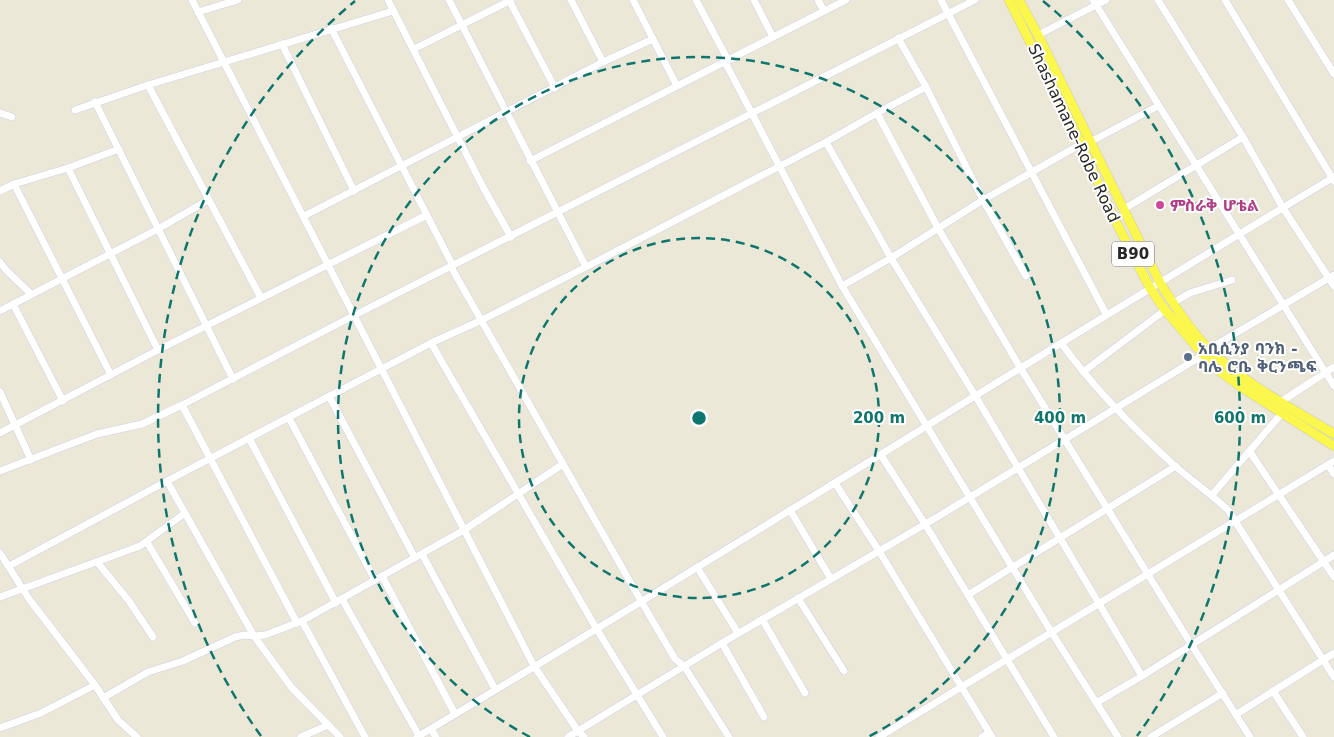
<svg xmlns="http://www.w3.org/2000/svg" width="1334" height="737" font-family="'DejaVu Sans','Noto Sans Ethiopic',sans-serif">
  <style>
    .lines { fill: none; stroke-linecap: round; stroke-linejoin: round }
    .minor-casing { stroke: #cecee3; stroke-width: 8 }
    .major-casing { stroke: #cbcbcb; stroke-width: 10 }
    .minor { stroke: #fff; stroke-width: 7 }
    .major { stroke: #fcf74d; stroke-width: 9 }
    .ring { fill: none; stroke: #0f766e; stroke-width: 2.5; stroke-dasharray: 9 6 }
    .hotel-dot { fill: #d1479c; stroke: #fff; stroke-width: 2 }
    .service-dot { fill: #5c6f8a; stroke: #fff; stroke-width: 2 }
    .labels { text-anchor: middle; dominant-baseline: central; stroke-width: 4; stroke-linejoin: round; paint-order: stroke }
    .shield { fill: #fff; stroke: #686868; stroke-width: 1 }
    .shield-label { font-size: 15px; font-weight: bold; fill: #282828 }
    .street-label { font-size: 16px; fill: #282828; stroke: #fff }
    .hotel-label { font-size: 16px; font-weight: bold; fill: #b23c85; stroke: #fff; text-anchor: start }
    .service-label { font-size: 16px; font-weight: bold; fill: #4e5e75; stroke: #fff; text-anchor: start }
    .centre { fill: #0f766e; stroke: #fff; stroke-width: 2.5 }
    .ring-label { font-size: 15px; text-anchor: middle; font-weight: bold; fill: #0f766e; stroke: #fff; stroke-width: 4; stroke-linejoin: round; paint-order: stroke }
  </style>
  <rect width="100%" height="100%" fill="#ece8d8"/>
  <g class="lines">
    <g class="minor-casing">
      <g id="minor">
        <polyline points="192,0 534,666 578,731 584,737"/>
        <polyline points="388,0 483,187 511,237"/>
        <polyline points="449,0 586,267"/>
        <polyline points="509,0 555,88"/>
        <polyline points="571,0 603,62"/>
        <polyline points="633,0 677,86"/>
        <polyline points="696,0 728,60"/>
        <polyline points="754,0 773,37"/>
        <polyline points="818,0 824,11"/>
        <polyline points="941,0 1106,314"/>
        <polyline points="1093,0 1334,386"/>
        <polyline points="1158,0 1243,137 1283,208 1334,286"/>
        <polyline points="1225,0 1334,181"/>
        <polyline points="1288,0 1334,74"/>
        <polyline points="198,12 238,0"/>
        <polyline points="331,28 453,266"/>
        <polyline points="1038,35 1106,0"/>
        <polyline points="898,38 926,87 983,200 1026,276"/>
        <polyline points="282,44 354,191"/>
        <polyline points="414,49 511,0"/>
        <polyline points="725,62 842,286 1052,633 1118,737"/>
        <polyline points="148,85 261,298"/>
        <polyline points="95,102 233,379"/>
        <polyline points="75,110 148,85 393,11"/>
        <polyline points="0,113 12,117"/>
        <polyline points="877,113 938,228 1021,369 1191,644 1250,737"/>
        <polyline points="826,142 891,258 976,397 1142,676"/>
        <polyline points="530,161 846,0"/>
        <polyline points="68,168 158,350"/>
        <polyline points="14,184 111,375"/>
        <polyline points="0,191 14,184 68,168 119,149"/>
        <polyline points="1124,209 1243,137"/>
        <polyline points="304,216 603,62 653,39"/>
        <polyline points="0,262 6,270 31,294"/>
        <polyline points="451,267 641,601 675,659 684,666 729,737"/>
        <polyline points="842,286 891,258 983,200 1081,144 1090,142 1158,106"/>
        <polyline points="1173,303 1190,293 1232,280"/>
        <polyline points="13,304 63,401"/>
        <polyline points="0,311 158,229 208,200"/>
        <polyline points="431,343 596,628 663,737"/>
        <path d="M1061,343C1094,388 1134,429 1175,466C1192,481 1211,494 1228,510L1334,677"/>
        <polyline points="1209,349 1334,275"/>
        <polyline points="1083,372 1165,310"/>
        <polyline points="0,392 31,460"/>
        <polyline points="329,396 415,558"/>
        <polyline points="1282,401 1334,367"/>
        <polyline points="182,405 297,623"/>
        <polyline points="289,418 375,580"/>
        <polyline points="0,433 158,350 427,215"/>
        <polyline points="249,438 336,603"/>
        <polyline points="1250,452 1334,577"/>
        <polyline points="881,455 925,524 1054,737"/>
        <polyline points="1328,465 1334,474"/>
        <polyline points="0,471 97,434 142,424 182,405 353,316 975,0"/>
        <polyline points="167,481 254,636 292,688 340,737"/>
        <polyline points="835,483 879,551 992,737"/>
        <polyline points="1212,495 1282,413"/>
        <polyline points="790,510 831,579"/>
        <polyline points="147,542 195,623"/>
        <polyline points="0,553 29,599 95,685 118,720 137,737"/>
        <polyline points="422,554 495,689"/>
        <polyline points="97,562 129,601 153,637"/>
        <polyline points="9,566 167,481 431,343 482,320 586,267 826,142 877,113 926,87"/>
        <polyline points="697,567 738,633"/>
        <polyline points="382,576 455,714"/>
        <polyline points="968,595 1176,466"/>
        <polyline points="0,597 140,546 185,513"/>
        <polyline points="798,598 844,671"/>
        <polyline points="342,599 419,736"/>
        <polyline points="762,619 805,693"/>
        <polyline points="302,621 365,737"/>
        <polyline points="722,643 764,717"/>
        <polyline points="1273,691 1303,737"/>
        <polyline points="103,698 148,672 183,661 235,637 245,635 254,636 265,635 302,621 464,530 563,464"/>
        <polyline points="1096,703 1142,676 1334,555"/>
        <polyline points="1237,714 1334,653"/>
        <polyline points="0,728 41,713 95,685"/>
        <polyline points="431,729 436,737"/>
        <polyline points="301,737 328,725"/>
        <path d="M417,737C725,554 1027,361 1334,177"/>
        <polyline points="568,737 722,643 939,516 1203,355"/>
        <polyline points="879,737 1334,461"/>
        <polyline points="982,737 989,733"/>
        <polyline points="1151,737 1223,693"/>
      </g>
    </g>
    <g class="major-casing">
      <g id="major">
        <polyline points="1009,0 1081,144 1112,214 1150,288 1165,310 1214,367 1244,389 1334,446"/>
        <path d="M1019,0L1038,35L1160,283C1175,306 1191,332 1210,350C1246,385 1292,408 1334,434"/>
      </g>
    </g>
    <use href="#minor" class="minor"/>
    <use href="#major" class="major"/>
  </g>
  <g class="ring">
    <circle cx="699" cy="418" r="180"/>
    <path d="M530 737A361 361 0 1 1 868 737"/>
    <path d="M261 736A541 541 0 0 1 355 1M1043 1A541 541 0 0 1 1137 736"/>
  </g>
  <circle class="hotel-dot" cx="1160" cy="205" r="5"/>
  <circle class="service-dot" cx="1188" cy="357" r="5"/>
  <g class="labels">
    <rect class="shield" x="1112" y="241.5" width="42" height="25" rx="4"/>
    <g class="shield-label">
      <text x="1133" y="254">B90</text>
    </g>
    <g class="street-label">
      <text transform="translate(1074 133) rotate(65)">Shashamane-Robe Road</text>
    </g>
    <g class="hotel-label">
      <text x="1170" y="205">ምስራቅ ሆቴል</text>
    </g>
    <g class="service-label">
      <text x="1198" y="348">አቢሲንያ ባንክ -<tspan x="1198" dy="18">ባሌ ሮቤ ቅርንጫፍ</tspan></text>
    </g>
  </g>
  <circle cx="699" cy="418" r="8" class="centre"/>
  <g class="ring-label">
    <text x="879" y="423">200 m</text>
    <text x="1060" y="423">400 m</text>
    <text x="1240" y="423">600 m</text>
  </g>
</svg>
